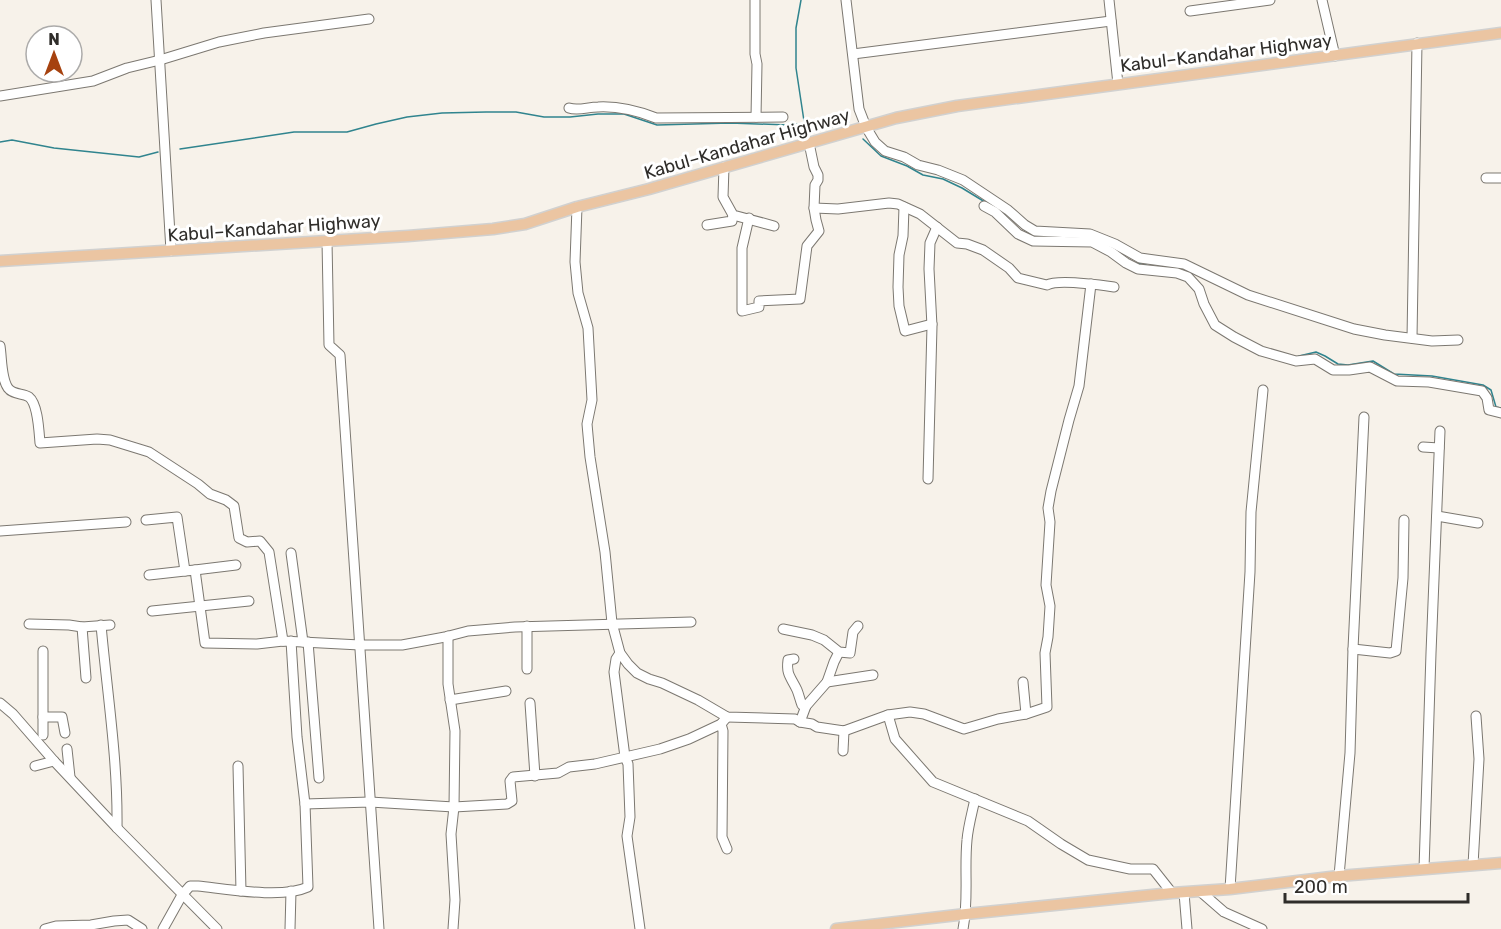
<svg xmlns="http://www.w3.org/2000/svg" width="1501" height="929" font-family="Rubik,sans-serif">
  <style>
    .lines { fill: none; stroke-linecap: round; stroke-linejoin: round }
    .stream { stroke: #30848e; stroke-width: 1.5 }
    .minor-casing { stroke: #7c7871; stroke-width: 11 }
    .major-casing { stroke: #d1d1d0; stroke-width: 13 }
    .minor { stroke: #fff; stroke-width: 9 }
    .major { stroke: #ebc5a2; stroke-width: 10 }
    .labels { text-anchor: middle; dominant-baseline: central; stroke-width: 6; stroke-linejoin: round; paint-order: stroke }
    .street-label { font-size: 18px; fill: #2f2d2a; stroke: #fff }
  </style>
  <rect width="100%" height="100%" fill="#f7f2ea"/>
  <g class="lines">
    <g class="stream">
      <polyline points="801,0 796,28 796,68 804,121"/>
      <polyline points="863,139 881,156 907,166 923,175 943,179 962,188 985,202"/>
      <polyline points="0,142 12,140 54,148 139,157 158,152"/>
      <polyline points="180,149 294,132 347,132 376,124 407,117 442,113 486,112 516,112 544,117 570,117 598,114 624,114 657,125 730,123 789,125 804,123 820,130 849,122"/>
      <polyline points="1136,263 1146,265"/>
      <polyline points="1299,356 1316,352 1325,356 1338,364 1348,365 1373,361 1394,374 1432,376 1483,385 1491,390 1496,407 1501,408"/>
    </g>
    <g class="minor-casing">
      <g id="minor">
        <polyline points="156,0 171,251"/>
        <polyline points="755,0 755,54 757,64 756,117"/>
        <polyline points="846,0 859,109 866,127 875,142 885,151 904,157 918,165 938,170 963,180 1008,210 1025,225 1035,231 1090,234 1115,244 1140,258 1184,264 1248,295 1354,329 1385,335 1432,341 1458,340"/>
        <polyline points="1109,0 1118,84"/>
        <polyline points="1322,0 1335,56"/>
        <polyline points="1190,11 1270,0"/>
        <polyline points="853,54 1111,21"/>
        <polyline points="0,96 93,81 127,68 160,60 219,42 264,33 369,19"/>
        <path d="M569,108C578,111 588,107 598,107C617,106 638,111 656,118L783,117"/>
        <polyline points="724,167 723,197 733,215 774,226"/>
        <polyline points="1486,178 1501,178"/>
        <polyline points="984,206 995,212 1018,234 1033,241 1092,242 1111,252 1126,263 1138,269 1177,273 1188,277 1199,289 1204,304 1215,325 1234,337 1261,351 1296,361 1315,359 1333,370 1349,370 1370,367 1397,381 1429,382 1482,391 1487,398 1489,410 1501,413"/>
        <polyline points="577,207 575,262 578,293 588,328 592,400 587,424 590,457 605,552 612,623 620,653 628,664 637,673 649,679 662,683 698,700 727,717 795,719 800,722 812,724 817,727 844,731 888,715 910,712 924,714 964,729 998,719 1026,714 1047,707 1045,653 1048,637 1050,606 1046,585 1050,522 1048,508 1051,491 1069,420 1079,386 1091,284"/>
        <polyline points="904,207 903,236 899,255 898,287 899,306 905,331 932,324"/>
        <path d="M814,208L838,209L889,203L898,204L920,214L957,243L967,244L983,250L1009,268L1018,278L1047,285C1058,279 1100,285 1114,287"/>
        <polyline points="749,218 742,248 742,311 759,307 759,301 800,299 807,246 819,231 816,220 814,208 815,185 818,180 818,175 814,167 809,143"/>
        <polyline points="707,225 732,221 733,215"/>
        <polyline points="327,241 329,345 340,355 379,929"/>
        <polyline points="1412,338 1417,43"/>
        <path d="M0,346C2,358 1,378 8,388C13,395 23,393 29,397C38,404 39,432 40,443L97,439L110,440L149,452L198,484L210,494L226,500L234,506L239,538L247,542L260,541L269,552L283,641"/>
        <polyline points="1423,447 1439,448"/>
        <polyline points="928,479 932,326 929,269 930,243 937,227"/>
        <polyline points="1437,516 1478,523"/>
        <polyline points="146,520 177,517 185,571 195,570 205,643 257,644 283,641 360,645 402,645 445,637 468,631 515,627 691,622"/>
        <polyline points="0,531 126,522"/>
        <polyline points="291,553 303,642"/>
        <polyline points="195,570 236,565"/>
        <polyline points="149,575 185,571"/>
        <polyline points="152,611 249,601"/>
        <polyline points="29,624 69,625 82,627 110,625"/>
        <path d="M101,625C107,692 118,760 117,828"/>
        <polyline points="82,627 86,678"/>
        <polyline points="783,629 812,635 824,640 839,652 850,653 853,632 858,626"/>
        <polyline points="448,636 448,684 455,731 454,807 451,834 455,900 453,929"/>
        <polyline points="308,642 319,778"/>
        <polyline points="1353,649 1390,653 1396,651 1403,578 1404,520"/>
        <polyline points="43,651 43,735"/>
        <polyline points="620,653 616,659 614,672 625,757 628,764 630,817 627,836 640,929"/>
        <path d="M794,659L788,660C786,675 791,677 797,690C799,695 800,700 802,705L806,706"/>
        <polyline points="527,669 527,626"/>
        <polyline points="827,682 873,675"/>
        <polyline points="1023,682 1026,714"/>
        <polyline points="450,700 506,691"/>
        <polyline points="0,703 13,714 54,761 117,828 217,929"/>
        <polyline points="530,703 535,776"/>
        <polyline points="888,715 895,739 933,782 1028,821 1061,844 1088,860 1130,869 1153,869 1172,893"/>
        <polyline points="43,717 62,717 65,733"/>
        <polyline points="800,722 806,706 827,682 834,662 839,652"/>
        <polyline points="721,724 723,731 722,837 727,849"/>
        <polyline points="67,749 70,777"/>
        <polyline points="843,751 844,731"/>
        <polyline points="35,766 54,761"/>
        <polyline points="238,766 241,891"/>
        <polyline points="305,804 370,802 454,807 507,804 512,801 510,781 513,777 558,773 569,767 595,764 660,749 689,739 721,724 727,717"/>
        <polyline points="1473,865 1479,759 1476,716"/>
        <polyline points="1424,869 1431,653 1440,431"/>
        <polyline points="1339,876 1350,753 1353,649 1364,417"/>
        <polyline points="1230,889 1250,572 1251,512 1263,390"/>
        <polyline points="1201,892 1224,912 1262,929"/>
        <polyline points="1184,893 1187,929"/>
        <polyline points="45,929 56,926 91,925 114,921 128,920 142,929"/>
        <path d="M163,929L182,895L190,886H198C227,889 282,899 308,887L305,804L297,737L291,641"/>
        <polyline points="290,929 291,891"/>
        <path d="M963,929C969,900 964,870 967,840C968,827 972,813 975,799"/>
      </g>
    </g>
    <g class="major-casing">
      <g id="major">
        <polyline points="0,261 408,236 493,229 525,224 577,207 649,189 896,118 957,106 1501,33"/>
        <polyline points="836,929 966,914 1172,893 1230,889 1339,876 1501,863"/>
      </g>
    </g>
    <use href="#minor" class="minor"/>
    <use href="#major" class="major"/>
  </g>
  <g class="labels">
    <g class="street-label">
      <text transform="translate(1226 53) rotate(-7)">Kabul–Kandahar Highway</text>
      <text transform="translate(747 144) rotate(-16)">Kabul–Kandahar Highway</text>
      <text transform="translate(274 228) rotate(-4)">Kabul–Kandahar Highway</text>
    </g>
  </g>
  <g transform="translate(54 54)"><circle r="28" fill="#ffffff" stroke="#acabaa" stroke-width="1.5"/>
  <path d="M0-4.5L10 22L0 15L-10 22Z" fill="#a6420f"/>
  <text y="-9" font-size="16" font-weight="bold" text-anchor="middle" fill="#2f2d2a">N</text>
  </g>
  <path d="M1285 893v9h183v-9" fill="none" stroke="#2f2d2a" stroke-width="3"/>
  <text x="1294" y="893" font-size="18" fill="#2f2d2a" stroke="#ffffff" stroke-width="4.5" paint-order="stroke">200 m</text>
</svg>
